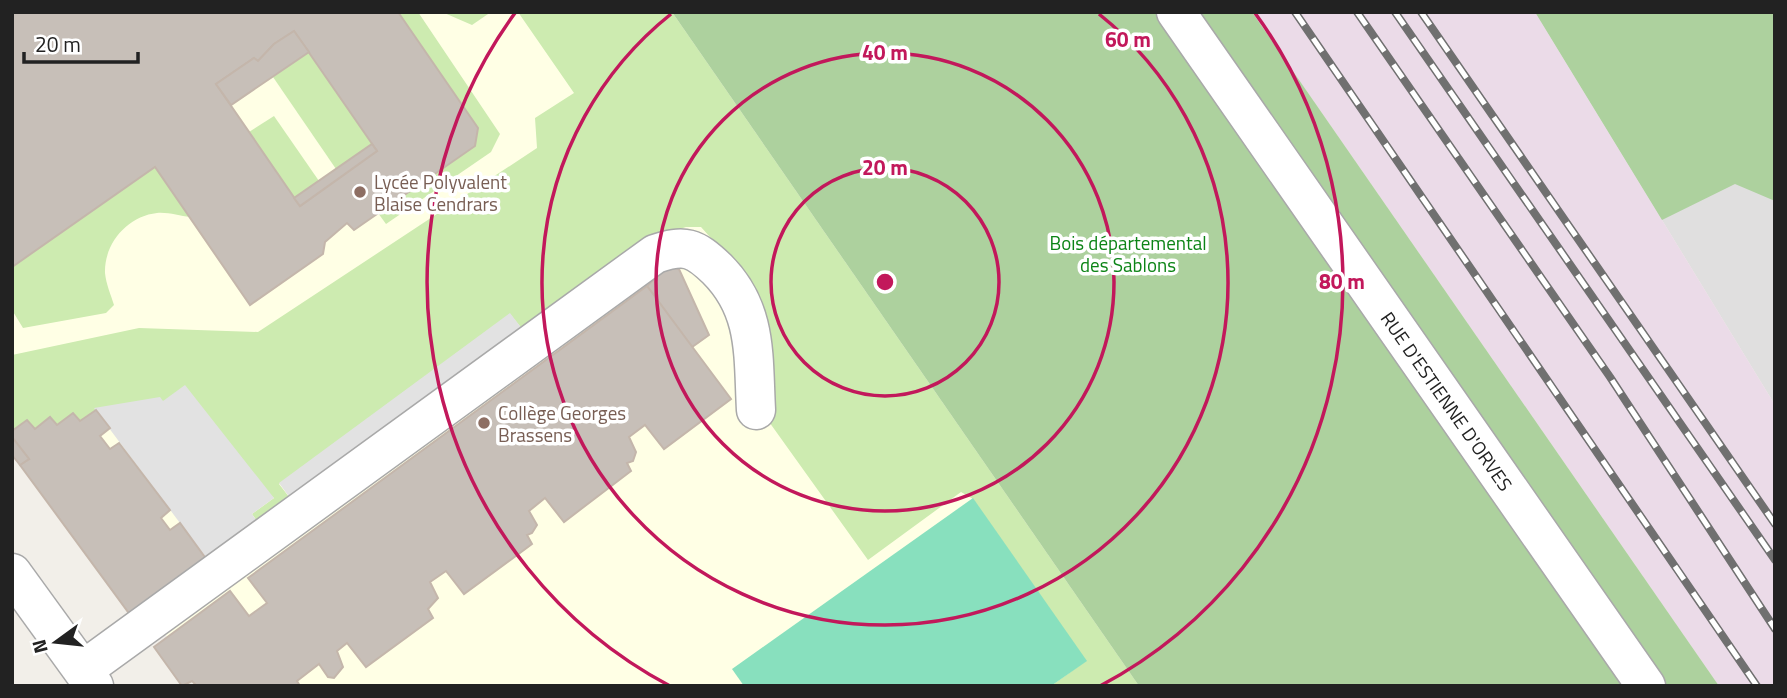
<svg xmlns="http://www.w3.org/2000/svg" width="1787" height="698" font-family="'Titillium Web',sans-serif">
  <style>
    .residential { fill: #e0dfdf }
    .industrial { fill: #ebdbe8 }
    .education { fill: #ffffe5 }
    .grass { fill: #cdebb0 }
    .forest { fill: #add19e }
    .pitch { fill: #88e0be }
    .parking { fill: #e2e2e2 }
    .building { fill: #c7bfb8; stroke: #c4b6ab; stroke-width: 2; fill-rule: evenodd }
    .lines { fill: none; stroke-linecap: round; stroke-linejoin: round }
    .minor-casing { stroke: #a9a9a9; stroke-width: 41 }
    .minor { stroke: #fff; stroke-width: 38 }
    .rail-casing { stroke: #707070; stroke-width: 8 }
    .rail { stroke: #fff; stroke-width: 5; stroke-dasharray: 16; stroke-linecap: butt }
    .ring { fill: none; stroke: #c2185b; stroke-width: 3.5 }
    .education-dot { fill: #8d6e63; stroke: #fff; stroke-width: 2.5 }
    .labels { text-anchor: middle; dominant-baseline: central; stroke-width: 7; stroke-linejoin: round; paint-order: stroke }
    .education-label { font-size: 19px; fill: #785e54; stroke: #fff; text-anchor: start }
    .park-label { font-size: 19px; fill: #0c8416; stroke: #fff }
    .street-label { font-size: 19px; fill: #222; stroke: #fff }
    .centre { fill: #c2185b; stroke: #fff; stroke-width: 3.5 }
    .ring-label { font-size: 21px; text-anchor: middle; font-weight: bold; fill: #c2185b; stroke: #fff; stroke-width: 7; stroke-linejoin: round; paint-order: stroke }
  </style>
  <rect width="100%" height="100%" fill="#f2efe9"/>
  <polygon class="residential" points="1535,12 1775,12 1775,405 1662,220"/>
  <polygon class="industrial" points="1252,12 1535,12 1775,405 1775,686 1719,686"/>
  <polygon class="education" points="12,12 672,12 1139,686 197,686 192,681 182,686 154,647 167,637 149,611 131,616 12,455"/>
  <g class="grass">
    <polygon points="398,12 418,12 500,134 491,152 386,224 378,213 475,145 478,128"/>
    <polygon points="442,12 491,12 472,25"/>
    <polygon points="518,12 672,12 1139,686 1051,686 1086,661 973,499 961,492 868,560 767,419 737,267 701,227 686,227 665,234 527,335 510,314 279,484 296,506 261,527 252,514 274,498 163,401 96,410 80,421 73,413 57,425 50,417 35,429 12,431 12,355 139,328 258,332 537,148 535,118 574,93"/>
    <polygon points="309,52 372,144 336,169 273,77"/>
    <polygon points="274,116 319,181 294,198 249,132"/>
    <path d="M155,167L190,217C180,216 168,212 157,213C128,216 104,243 105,273C106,284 111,295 114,305L106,313L23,328L12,310V267Z"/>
  </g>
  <g class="forest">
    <polygon points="672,12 1252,12 1719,686 1139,686"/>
    <polygon points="1535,12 1775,12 1775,201 1735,184 1662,220"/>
  </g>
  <polygon class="pitch" points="973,498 1087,661 1051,686 744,686 732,669"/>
  <polygon class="parking" points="510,313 539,351 224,582 94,408 160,397 163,401 185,385 274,498 252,514 261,527 296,506 279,483"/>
  <g class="building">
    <path d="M12,12H398L478,128L475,146L354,230L347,223L325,242L323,254L250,305L155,167L12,267ZM294,31L377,151L300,206L216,84L254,58L258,61L274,44Z"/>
    <polygon points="294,31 309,52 231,105 216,84 254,58 258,61 274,44"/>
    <polygon points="372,144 377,151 300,206 294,198"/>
    <polygon points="673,267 679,269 709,335 692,347 647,286 665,269"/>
    <polygon points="647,286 731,399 664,449 645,425 629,437 636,452 633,461 627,463 631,471 564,522 545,498 529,511 537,525 532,533 527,535 532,544 464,594 446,571 430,582 438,598 428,609 433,618 366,667 347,643 337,651 343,667 334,678 328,677 319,664 297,681 300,686 197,686 192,681 182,686 154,647 230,591 249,616 267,603 248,578"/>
    <polygon points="96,410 110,428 100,436 110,449 119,443 170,510 161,518 170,530 180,523 207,560 131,616 20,465 29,459 12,437 12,431 27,420 35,429 50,417 57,425 73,413 80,421"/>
    <polygon points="12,437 29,459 20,465 12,455"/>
  </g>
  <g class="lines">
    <g class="minor-casing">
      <g id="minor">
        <polyline points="1176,12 1646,686"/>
        <polyline points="12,573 94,686"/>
        <path d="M83,670L655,254C685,244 694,247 717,269C758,310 753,356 756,410"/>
      </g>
    </g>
    <use href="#minor" class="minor"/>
    <g class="rail-casing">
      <g id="rail">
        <polyline points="1295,12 1757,686"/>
        <polyline points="1357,12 1610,377 1775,629"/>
        <polyline points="1395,12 1775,560"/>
        <polyline points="1421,12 1775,524"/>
      </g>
    </g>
    <use href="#rail" class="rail"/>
  </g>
  <g class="ring">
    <circle cx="885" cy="282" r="114"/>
    <circle cx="885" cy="282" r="229"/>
    <path d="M1099 14A343 343 0 1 1 671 14"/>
    <path d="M670 686A457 457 0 0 1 515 13M1255 13A457 457 0 0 1 1100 686"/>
  </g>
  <g class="education-dot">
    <circle cx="360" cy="192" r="7"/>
    <circle cx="484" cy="423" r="7"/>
  </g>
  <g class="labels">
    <g class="education-label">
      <text x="374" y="181">Lycée Polyvalent<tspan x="374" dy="22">Blaise Cendrars</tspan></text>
      <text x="498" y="412">Collège Georges<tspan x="498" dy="22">Brassens</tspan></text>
    </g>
    <g class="park-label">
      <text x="1128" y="242">Bois départemental<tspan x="1128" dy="22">des Sablons</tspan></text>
    </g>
    <g class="street-label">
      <text transform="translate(1447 401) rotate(55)">RUE D'ESTIENNE D'ORVES</text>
    </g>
  </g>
  <circle cx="885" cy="282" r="10" class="centre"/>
  <g class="ring-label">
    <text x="1128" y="47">60 m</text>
    <text x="885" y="60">40 m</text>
    <text x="885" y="175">20 m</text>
    <text x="1342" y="289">80 m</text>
  </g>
  <rect width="1787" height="698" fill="none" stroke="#222222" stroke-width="28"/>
  <g transform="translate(56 642) rotate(255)" stroke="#ffffff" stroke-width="5" paint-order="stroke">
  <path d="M0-5L12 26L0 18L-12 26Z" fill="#222222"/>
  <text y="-10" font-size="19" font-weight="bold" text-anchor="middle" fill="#222222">N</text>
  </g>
  <path d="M24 52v10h114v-10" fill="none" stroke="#222222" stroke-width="3.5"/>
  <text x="35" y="52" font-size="21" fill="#222222" stroke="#ffffff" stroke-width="5" paint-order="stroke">20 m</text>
</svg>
